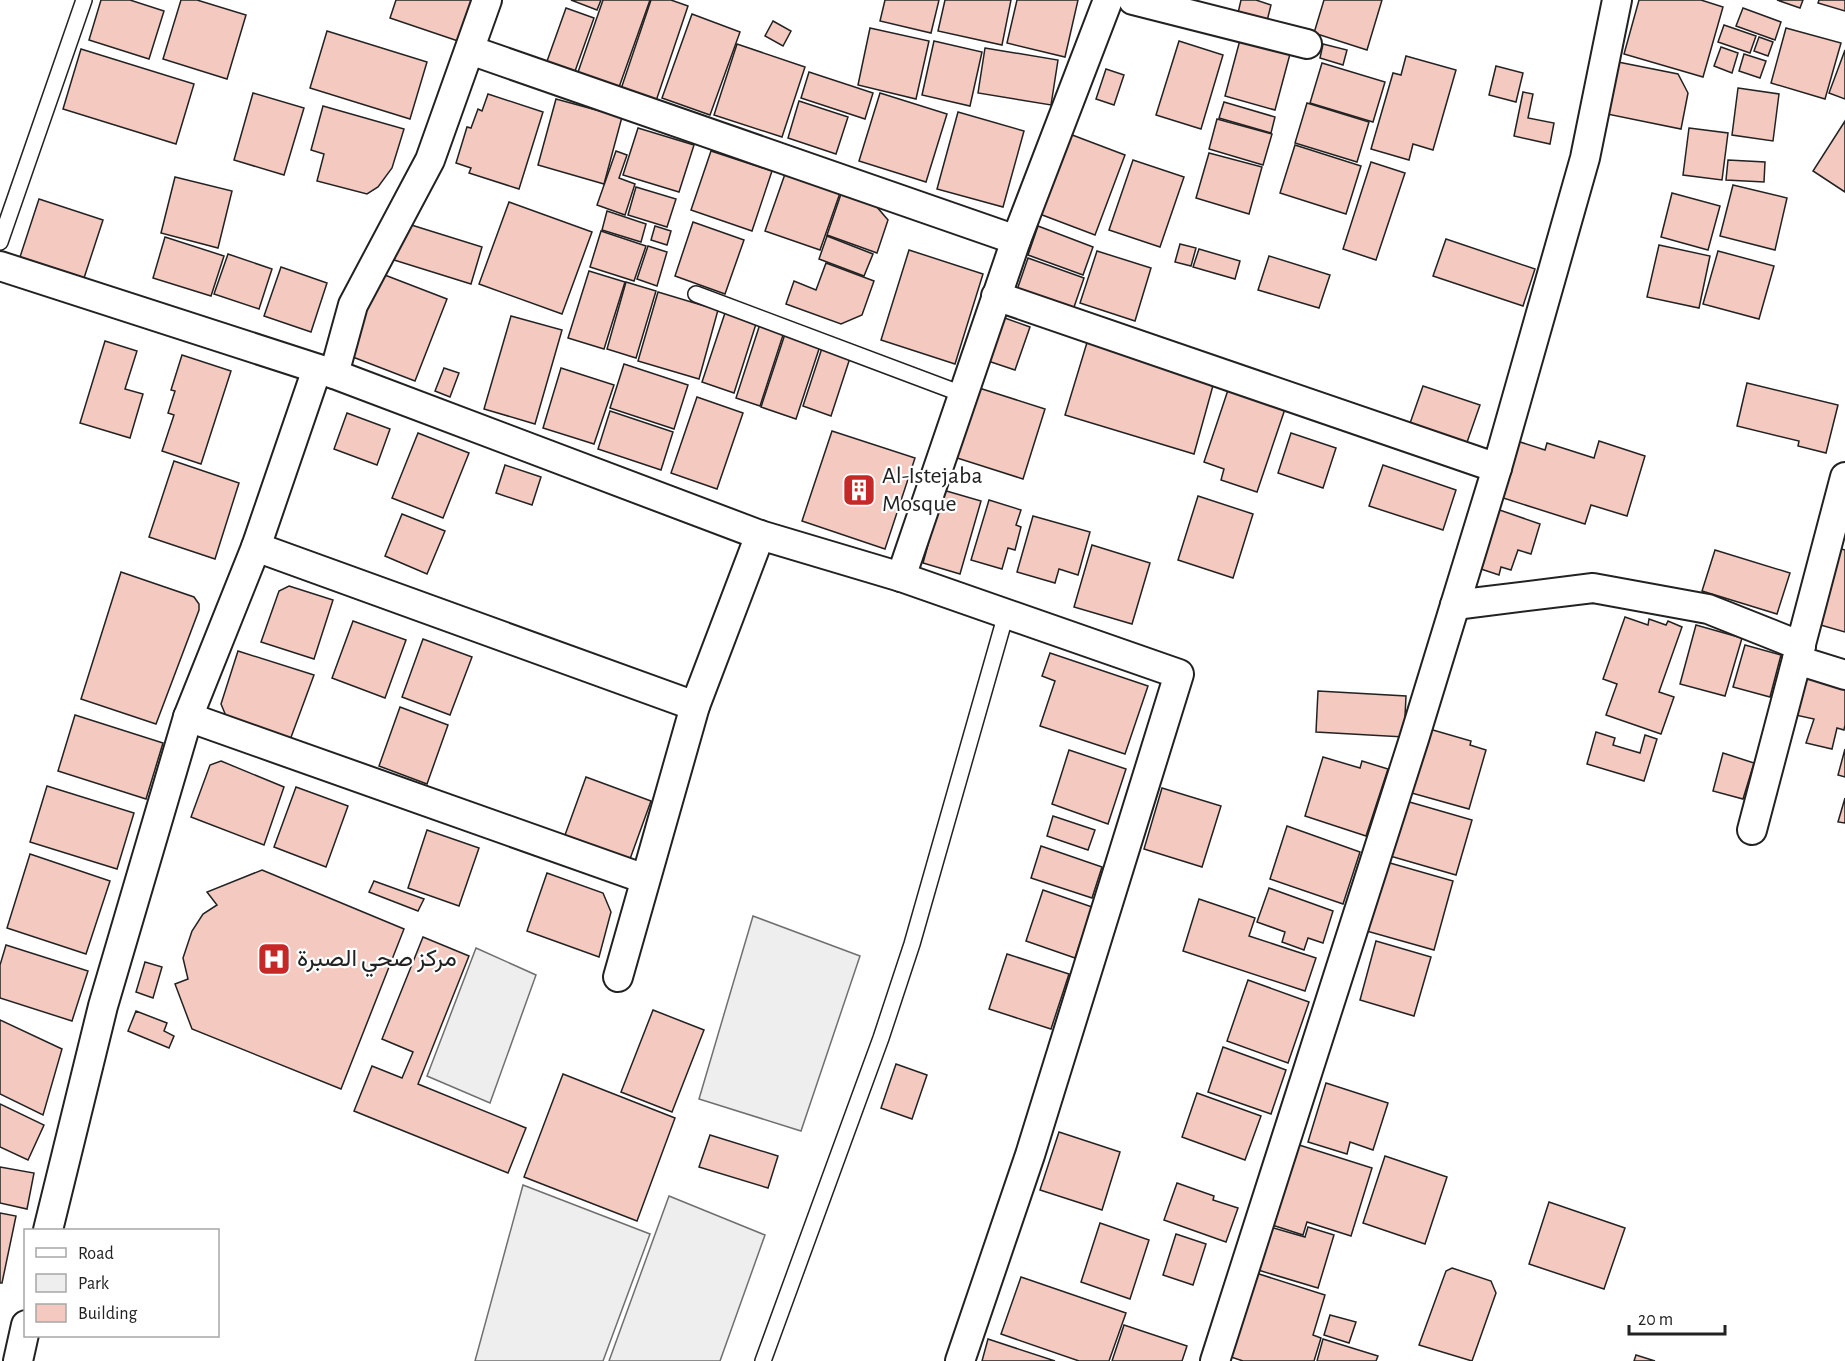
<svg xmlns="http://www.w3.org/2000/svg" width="1845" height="1361" font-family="'Alegreya Sans',Vazirmatn,sans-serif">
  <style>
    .green { fill: #eee; stroke: #6f6f6f; stroke-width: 1.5 }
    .building { fill: #f3c9c0; stroke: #222; stroke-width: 1.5 }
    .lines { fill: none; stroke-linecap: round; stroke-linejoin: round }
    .service-casing { stroke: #222; stroke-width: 18 }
    .minor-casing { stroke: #222; stroke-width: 32 }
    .service { stroke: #fff; stroke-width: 15 }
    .minor { stroke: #fff; stroke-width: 28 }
    .labels { text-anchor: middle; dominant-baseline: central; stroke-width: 4.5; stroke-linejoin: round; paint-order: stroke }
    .poi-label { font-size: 24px; fill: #222; stroke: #fff; text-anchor: start }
  </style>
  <rect width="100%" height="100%" fill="#fff"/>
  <g class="green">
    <polygon points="753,916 860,956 801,1131 699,1099"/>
    <polygon points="476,948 536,975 490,1103 427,1076"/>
    <polygon points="523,1185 650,1234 603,1361 475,1361"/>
    <polygon points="669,1196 765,1235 720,1361 609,1361"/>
  </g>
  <g class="building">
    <polygon points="101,0 130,0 164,11 149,59 89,40"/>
    <polygon points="181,0 197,0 246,15 227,79 163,59"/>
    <polygon points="396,0 475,0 461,42 390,18"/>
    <polygon points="571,0 601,0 597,10"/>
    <polygon points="603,0 650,0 618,90 577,75"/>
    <polygon points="651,0 671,0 688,6 656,101 621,89"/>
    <polygon points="885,0 939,0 931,33 880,21"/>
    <polygon points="945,0 1011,0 1002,45 938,31"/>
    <polygon points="1017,0 1078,0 1065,57 1007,43"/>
    <polygon points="1241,0 1256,0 1271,5 1267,21 1238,13"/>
    <polygon points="1324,0 1382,0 1367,50 1314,33"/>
    <polygon points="1639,0 1701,0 1723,7 1703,77 1624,54"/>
    <polygon points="1777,0 1803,0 1800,8"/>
    <polygon points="1819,0 1845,0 1845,11 1818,3"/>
    <polygon points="566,8 594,18 574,74 546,64"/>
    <polygon points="1743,8 1781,22 1775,40 1736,26"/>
    <polygon points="692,14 740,32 710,115 662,98"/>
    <polygon points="773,21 791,31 783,46 765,36"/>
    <polygon points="1724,25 1756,36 1750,53 1718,42"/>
    <polygon points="870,28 929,41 916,99 858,85"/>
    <polygon points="1786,28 1841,43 1825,99 1771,83"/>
    <polygon points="327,31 427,62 410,119 310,88"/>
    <polygon points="1759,37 1773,42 1768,56 1754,51"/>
    <polygon points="1240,40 1290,54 1275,110 1225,96"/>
    <polygon points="934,41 982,52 970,106 922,95"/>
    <polygon points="1179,41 1223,55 1201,129 1156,115"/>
    <polygon points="737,44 805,67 782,137 714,115"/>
    <polygon points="1323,44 1347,50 1343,65 1320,58"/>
    <polygon points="1721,47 1738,53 1732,73 1714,66"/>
    <polygon points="985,48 1058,60 1051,105 978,93"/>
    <polygon points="81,49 194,84 176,144 63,109"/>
    <polygon points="1845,50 1845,99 1829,93"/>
    <polygon points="1744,54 1766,61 1760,78 1739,71"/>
    <polygon points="1406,56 1456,70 1433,150 1413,144 1409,160 1371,149 1393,73 1401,75"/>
    <polygon points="1618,62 1678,74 1688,93 1681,129 1607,114"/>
    <polygon points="1322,63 1385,82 1373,122 1310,103"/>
    <polygon points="1496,66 1523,73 1516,102 1489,95"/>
    <polygon points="1106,69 1124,75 1114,105 1096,99"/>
    <polygon points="809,72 873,93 865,119 801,98"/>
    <polygon points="1738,88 1779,94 1773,141 1732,135"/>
    <polygon points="1523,92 1533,94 1528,118 1554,123 1550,144 1514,136"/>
    <polygon points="253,93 304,108 284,175 234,160"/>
    <polygon points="880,93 947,114 926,182 859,161"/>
    <polygon points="488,94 543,112 519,189 469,173 471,168 456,163 467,127 471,128 478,109 482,111"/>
    <polygon points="556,99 622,117 604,184 538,165"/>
    <polygon points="799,101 848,117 836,154 788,138"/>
    <polygon points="1224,102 1275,117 1271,133 1219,118"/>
    <polygon points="1307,103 1369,122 1357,162 1295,143"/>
    <polygon points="323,106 404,129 392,168 378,187 367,194 317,181 324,154 311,150"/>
    <polygon points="958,112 1024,131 1003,207 937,189"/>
    <polygon points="1217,119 1272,134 1263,165 1209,149"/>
    <polygon points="1845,121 1845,192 1813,171"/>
    <polygon points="638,128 694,145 679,192 623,175"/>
    <polygon points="1689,128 1728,133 1722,180 1683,175"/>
    <polygon points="1067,133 1125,155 1095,235 1037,213"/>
    <polygon points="1295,145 1361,166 1346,214 1280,193"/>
    <polygon points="616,151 627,155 619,178 635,184 625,215 597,205"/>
    <polygon points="711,151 772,171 752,231 691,210"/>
    <polygon points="1209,153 1262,167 1249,214 1196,198"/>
    <polygon points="1133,160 1184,177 1160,247 1109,230"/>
    <polygon points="1728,160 1765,162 1764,182 1726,180"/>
    <polygon points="1371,162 1405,173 1376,260 1343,249"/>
    <polygon points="785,174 840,193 820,250 765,231"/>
    <polygon points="175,177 232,191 218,248 161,233"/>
    <polygon points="1733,185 1787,198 1775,250 1720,236"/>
    <polygon points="636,187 676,199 667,227 628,215"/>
    <polygon points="1672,193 1720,206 1708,250 1661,237"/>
    <polygon points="841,194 876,206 888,220 877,253 827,235"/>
    <polygon points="39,199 103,220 84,278 20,257"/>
    <polygon points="509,202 592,232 562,314 479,284"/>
    <polygon points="607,211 646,224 641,242 602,230"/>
    <polygon points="693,222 744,240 725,294 675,276"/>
    <polygon points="405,223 482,247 471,284 394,260"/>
    <polygon points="655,226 671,231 667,245 651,240"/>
    <polygon points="1038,226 1093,247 1083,275 1028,255"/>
    <polygon points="601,231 646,246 634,281 590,267"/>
    <polygon points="827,236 873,254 864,276 819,259"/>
    <polygon points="165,237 224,256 211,296 153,278"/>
    <polygon points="1446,239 1535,269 1523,306 1433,276"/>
    <polygon points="1180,244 1196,248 1191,266 1175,262"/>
    <polygon points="1659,245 1710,256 1699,308 1647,297"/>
    <polygon points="648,246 667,252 657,286 637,279"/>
    <polygon points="1199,249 1240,261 1235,279 1193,267"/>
    <polygon points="909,250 983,274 955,364 881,340"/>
    <polygon points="1097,251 1151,268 1135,321 1080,303"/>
    <polygon points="1718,251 1774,266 1759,319 1703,304"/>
    <polygon points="228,254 272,269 259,309 214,294"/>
    <polygon points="1269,256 1330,275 1319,308 1258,290"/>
    <polygon points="1028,258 1084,278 1073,310 1017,290"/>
    <polygon points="826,263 874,281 862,315 841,324 786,304 794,281 816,290"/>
    <polygon points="281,267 327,283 311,332 264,316"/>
    <polygon points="589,271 625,282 604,349 568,338"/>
    <polygon points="377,272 447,299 415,381 345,354"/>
    <polygon points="626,282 656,291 636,358 607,349"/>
    <polygon points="658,292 718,310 699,379 638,361"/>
    <polygon points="725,313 756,324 734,393 702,382"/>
    <polygon points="511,316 562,330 535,424 484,409"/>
    <polygon points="1002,317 1030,327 1015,370 988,361"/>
    <polygon points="760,324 784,332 760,406 736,398"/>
    <polygon points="785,334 820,346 796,419 761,407"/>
    <polygon points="1089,336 1214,382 1194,454 1065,415"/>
    <polygon points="105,341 137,351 125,389 143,394 130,438 80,423"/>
    <polygon points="822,348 850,358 831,416 803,406"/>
    <polygon points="182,355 231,371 201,464 162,451 174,415 168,413 175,391 171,390"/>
    <polygon points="624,364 688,385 674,429 610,408"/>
    <polygon points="444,368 459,373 450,397 435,391"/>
    <polygon points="561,368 614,385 594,444 543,428"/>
    <polygon points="1747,383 1838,405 1826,453 1798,446 1799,441 1737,426"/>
    <polygon points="1423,386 1480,405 1465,448 1408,429"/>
    <polygon points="976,387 1045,409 1023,479 954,457"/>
    <polygon points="1228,390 1285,409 1257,492 1221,480 1224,469 1204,462"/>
    <polygon points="697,397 743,413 717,489 671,473"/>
    <polygon points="610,411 673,432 661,470 598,449"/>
    <polygon points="347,413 390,429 377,465 334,449"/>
    <polygon points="832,431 915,458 885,549 802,521"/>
    <polygon points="418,433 469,453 443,518 392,498"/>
    <polygon points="1291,433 1336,448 1323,488 1278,473"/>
    <polygon points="1514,440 1545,450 1547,443 1594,458 1599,441 1645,456 1627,516 1591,505 1585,524 1497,496"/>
    <polygon points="174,461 239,483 215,559 149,537"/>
    <polygon points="505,465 541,477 532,505 496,493"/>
    <polygon points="1383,465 1456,490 1443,530 1369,506"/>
    <polygon points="943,490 981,501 960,574 923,563"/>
    <polygon points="1198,496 1253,514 1233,578 1178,560"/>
    <polygon points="989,500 1021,510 1016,525 1021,527 1015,550 1008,548 1002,569 971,560"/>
    <polygon points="1491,507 1540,524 1531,554 1518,550 1511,570 1501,567 1499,575 1472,566"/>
    <polygon points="402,514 445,531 427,574 385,556"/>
    <polygon points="1033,516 1090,532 1078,575 1059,569 1055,583 1017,572"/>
    <polygon points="1092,545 1150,563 1132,624 1074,607"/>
    <polygon points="1838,548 1845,550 1845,632 1817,624"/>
    <polygon points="1715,550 1790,573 1777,614 1702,591"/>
    <polygon points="121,572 194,597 199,604 199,610 156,724 81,699"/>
    <polygon points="289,586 333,600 314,659 261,642 279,591"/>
    <polygon points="1625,617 1648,625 1649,619 1666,625 1668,621 1682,627 1659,692 1674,697 1661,734 1606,715 1617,684 1603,679"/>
    <polygon points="353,621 406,640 385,698 332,678"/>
    <polygon points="1696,625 1742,638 1725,696 1680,684"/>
    <polygon points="423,639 472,657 450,715 402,697"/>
    <polygon points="1745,645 1781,655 1770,697 1733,687"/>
    <polygon points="238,651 314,675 290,740 226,716 221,704"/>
    <polygon points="1050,653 1148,686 1125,754 1040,726 1055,681 1042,676"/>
    <polygon points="1798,678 1845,678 1845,725 1844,730 1837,728 1832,749 1806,743 1814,719 1791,714"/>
    <polygon points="1318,691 1406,696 1404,737 1316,732"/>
    <polygon points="400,707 448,725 427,784 379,766"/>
    <polygon points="75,715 163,743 146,799 58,771"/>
    <polygon points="1426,728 1471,741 1470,745 1486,750 1469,809 1408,792"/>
    <polygon points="1596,732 1615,738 1613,745 1640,753 1645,735 1657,739 1644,781 1587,764"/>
    <polygon points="1845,749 1845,777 1838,775"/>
    <polygon points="1069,750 1126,769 1108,824 1052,804"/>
    <polygon points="1723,753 1754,763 1743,799 1713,791"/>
    <polygon points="1323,757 1360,768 1362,761 1388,769 1366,836 1305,816"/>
    <polygon points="221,761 284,787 264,845 191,817 210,765"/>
    <polygon points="586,777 651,801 630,859 565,835"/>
    <polygon points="47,786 134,813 117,869 30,842"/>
    <polygon points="296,787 348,806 326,867 274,847"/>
    <polygon points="1162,788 1221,806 1202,867 1144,849"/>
    <polygon points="1845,798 1845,823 1838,822"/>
    <polygon points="1406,801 1472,820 1456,875 1390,856"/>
    <polygon points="1053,816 1095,830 1088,850 1047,836"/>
    <polygon points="1287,826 1360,852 1343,904 1270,879"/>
    <polygon points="427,830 479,848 459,906 408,888"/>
    <polygon points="1041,846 1102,867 1092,898 1031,878"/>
    <polygon points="30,854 110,881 86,954 7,928"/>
    <polygon points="1383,861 1453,881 1434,950 1363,930"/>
    <polygon points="262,870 404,929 341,1089 192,1029 175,984 188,979 183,958 192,931 203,914 217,905 207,892"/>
    <polygon points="547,873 603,893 611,912 599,957 527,931"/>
    <polygon points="374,881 424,899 418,911 369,892"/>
    <polygon points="1269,888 1333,911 1323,943 1308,938 1304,950 1282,942 1285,932 1257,922"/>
    <polygon points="1043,890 1092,907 1075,958 1026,941"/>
    <polygon points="1199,899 1255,918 1249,936 1316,958 1305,991 1183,951"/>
    <polygon points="423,937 469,956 418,1084 526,1128 508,1173 354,1111 372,1066 402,1078 413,1052 382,1039"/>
    <polygon points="1376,941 1431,957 1414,1016 1360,1000"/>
    <polygon points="6,945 88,971 72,1021 0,998 0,965"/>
    <polygon points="1007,954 1069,974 1051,1029 989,1009"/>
    <polygon points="145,962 162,967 153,998 136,992"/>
    <polygon points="1248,980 1309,1002 1288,1063 1227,1041"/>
    <polygon points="653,1010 704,1030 672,1112 621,1092"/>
    <polygon points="136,1011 167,1023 164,1031 174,1036 169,1048 128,1031"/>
    <polygon points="0,1020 62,1049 43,1115 0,1094"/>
    <polygon points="1223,1047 1286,1070 1271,1114 1208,1092"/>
    <polygon points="896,1064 927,1075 912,1119 881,1108"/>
    <polygon points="563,1074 675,1118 637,1221 524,1177"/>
    <polygon points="1326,1083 1388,1103 1373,1150 1350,1142 1347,1154 1308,1142"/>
    <polygon points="1197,1093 1261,1116 1245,1160 1182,1137"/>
    <polygon points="0,1104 44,1125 28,1160 0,1147"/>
    <polygon points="1059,1132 1120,1152 1102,1210 1040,1190"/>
    <polygon points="710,1135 778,1156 768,1188 699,1167"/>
    <polygon points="1296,1144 1372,1168 1351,1236 1307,1222 1303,1235 1272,1225"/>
    <polygon points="1385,1156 1447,1177 1425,1244 1363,1223"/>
    <polygon points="0,1167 34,1173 27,1209 0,1203"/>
    <polygon points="1177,1183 1214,1196 1213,1200 1238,1208 1226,1242 1164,1220"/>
    <polygon points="1549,1202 1625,1228 1604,1289 1529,1264"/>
    <polygon points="0,1213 16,1216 2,1283 0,1283"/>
    <polygon points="1100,1223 1149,1240 1130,1299 1081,1282"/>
    <polygon points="1270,1227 1305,1237 1308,1227 1334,1235 1318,1288 1258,1270"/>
    <polygon points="1176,1234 1206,1244 1193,1285 1163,1275"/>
    <polygon points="1452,1268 1491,1281 1496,1293 1472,1361 1419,1345 1446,1271"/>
    <polygon points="1256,1273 1325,1295 1313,1335 1321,1338 1314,1361 1243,1361 1231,1357"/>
    <polygon points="1021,1277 1126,1313 1109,1361 1079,1361 1001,1334"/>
    <polygon points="1330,1315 1356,1322 1349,1343 1324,1335"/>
    <polygon points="1124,1325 1187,1346 1182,1361 1112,1361"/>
    <polygon points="988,1339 1055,1361 982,1361"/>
    <polygon points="1323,1339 1378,1356 1376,1361 1317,1361"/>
    <polygon points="1636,1355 1655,1361 1634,1361"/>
  </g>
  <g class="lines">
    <g class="service-casing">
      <g id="service">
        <polyline points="0,242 84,0"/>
        <polyline points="696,294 962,394"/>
        <polyline points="763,1361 881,1038 912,944 1006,614"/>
      </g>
    </g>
    <g class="minor-casing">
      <g id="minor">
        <polyline points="1133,0 1307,44"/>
        <polyline points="470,50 1016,240"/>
        <polyline points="0,266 334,374 353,305 430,160 487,0"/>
        <polyline points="996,296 1497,468 1585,158 1617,0"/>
        <polyline points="334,374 760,535 901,577 1179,674 1030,1155 960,1361"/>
        <polyline points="256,547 695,706"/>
        <polyline points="901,577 1016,240 1108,0"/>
        <polyline points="1455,605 1593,588 1708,609 1801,646"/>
        <polyline points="1797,660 1845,675"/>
        <polyline points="188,717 645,879"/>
        <polyline points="1752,830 1845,477"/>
        <polyline points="618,977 695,706 760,535"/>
        <polyline points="48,1230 103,1006 188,717 256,547 317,369"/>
        <polyline points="18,1361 26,1325"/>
        <polyline points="1215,1361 1414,739 1497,468"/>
      </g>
    </g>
    <use href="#service" class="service"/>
    <use href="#minor" class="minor"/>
  </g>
  <defs>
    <g id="building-square" transform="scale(1.725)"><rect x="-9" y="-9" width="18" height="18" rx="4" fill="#c62828" stroke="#fff"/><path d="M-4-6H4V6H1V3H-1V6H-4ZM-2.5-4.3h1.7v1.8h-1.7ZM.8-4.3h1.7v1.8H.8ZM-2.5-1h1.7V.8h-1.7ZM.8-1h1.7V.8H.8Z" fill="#fff"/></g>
    <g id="hospital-square" transform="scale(1.725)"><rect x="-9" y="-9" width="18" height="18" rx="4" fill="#c62828" stroke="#fff"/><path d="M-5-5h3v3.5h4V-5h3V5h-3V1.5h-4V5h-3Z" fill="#fff"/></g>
  </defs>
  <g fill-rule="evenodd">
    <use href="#building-square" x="859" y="490"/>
    <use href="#hospital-square" x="274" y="959"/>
  </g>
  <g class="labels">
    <g class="poi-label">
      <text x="882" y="476">Al-Istejaba<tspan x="882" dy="28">Mosque</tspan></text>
      <text x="297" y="959">مركز صحي الصبرة</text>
    </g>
  </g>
  <rect x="24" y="1229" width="195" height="108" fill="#ffffff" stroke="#a7a7a7" stroke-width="1.5"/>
  <rect x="36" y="1248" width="30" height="9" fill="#ffffff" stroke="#a7a7a7" stroke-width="1.5"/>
  <text x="78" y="1259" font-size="18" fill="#222222">Road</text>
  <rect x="36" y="1274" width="30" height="18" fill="#eeeeee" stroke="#a7a7a7" stroke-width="1.5"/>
  <text x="78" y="1289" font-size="18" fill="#222222">Park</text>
  <rect x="36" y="1304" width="30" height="18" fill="#f3c9c0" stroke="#a7a7a7" stroke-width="1.5"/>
  <text x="78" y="1319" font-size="18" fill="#222222">Building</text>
  <path d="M1629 1325v9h96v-9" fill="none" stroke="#222222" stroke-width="3"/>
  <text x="1638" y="1325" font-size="18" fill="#222222" stroke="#ffffff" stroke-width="4.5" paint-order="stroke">20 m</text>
</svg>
